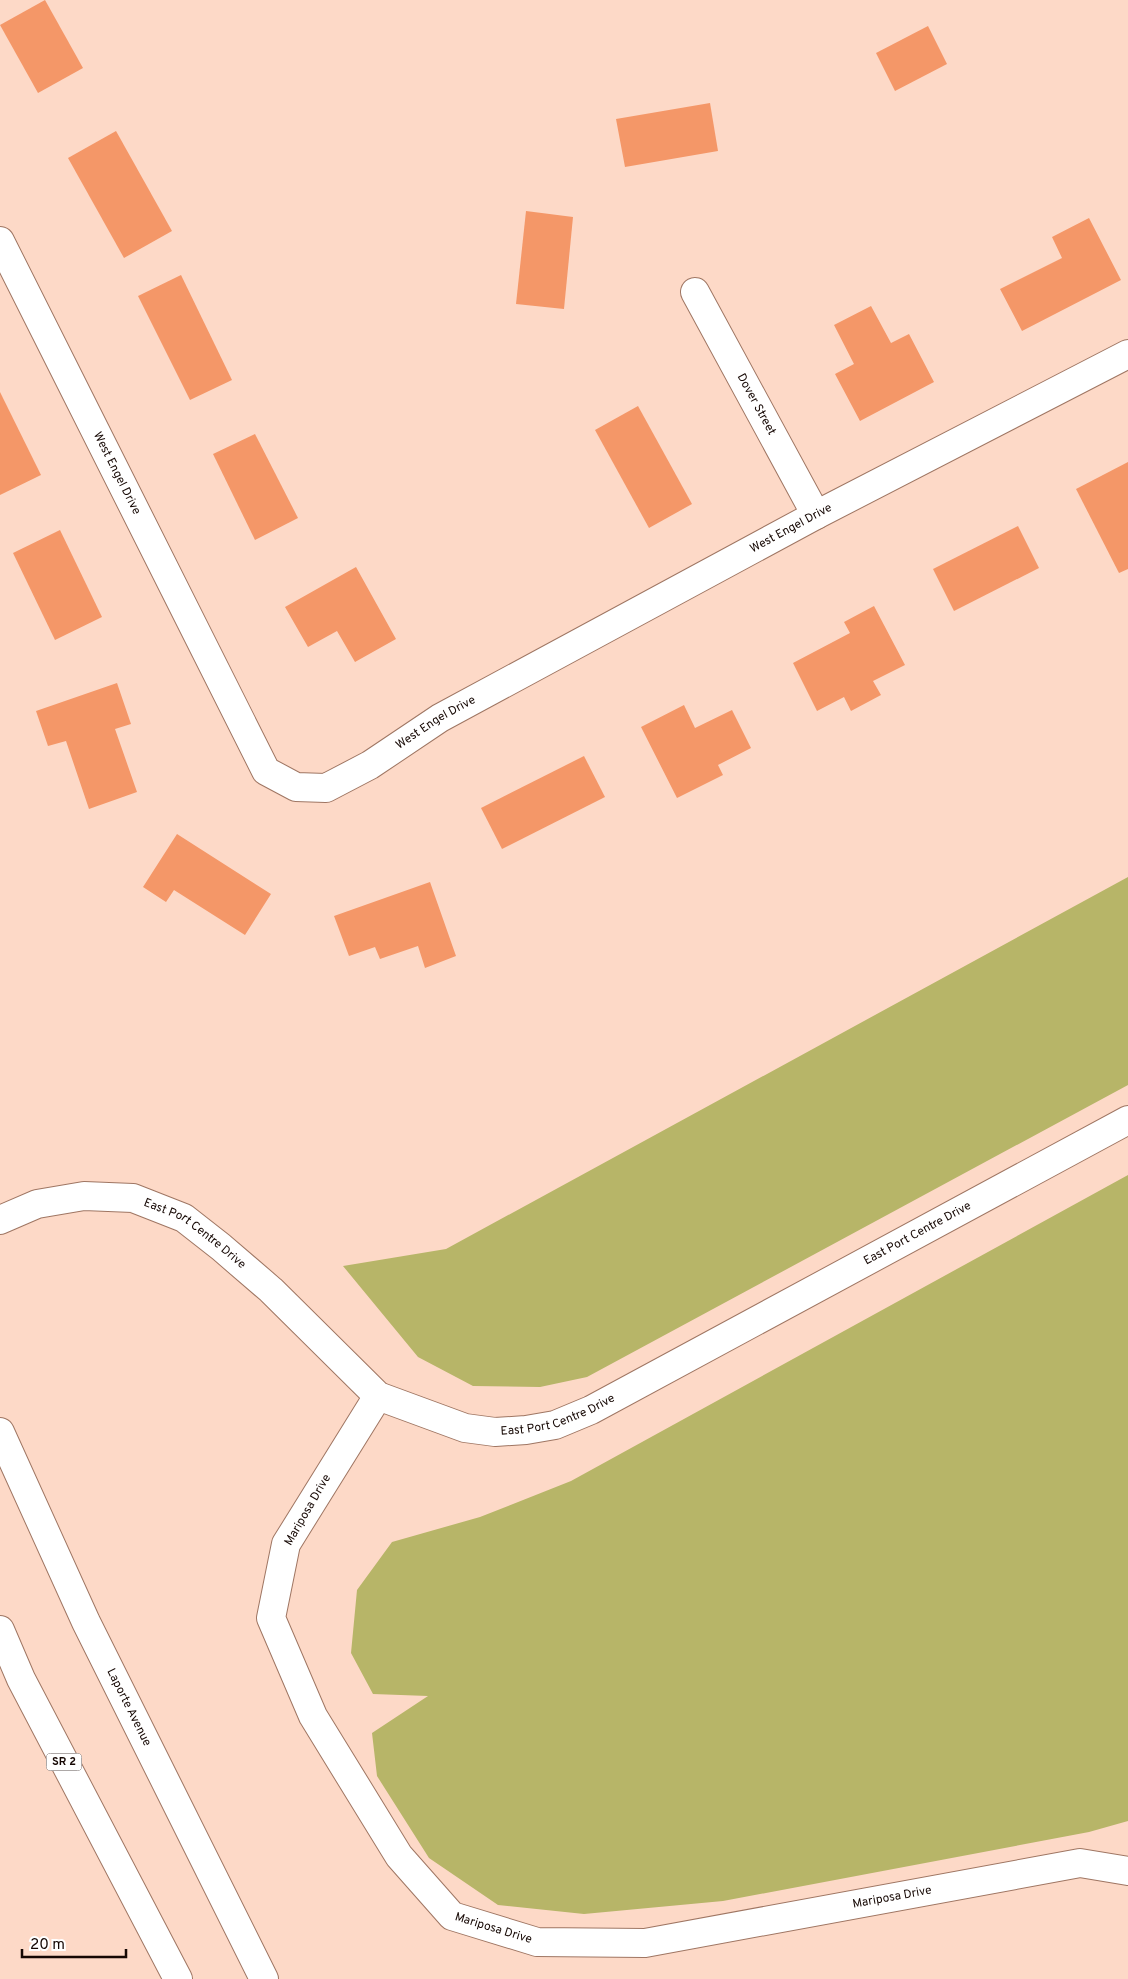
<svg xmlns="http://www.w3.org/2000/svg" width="1128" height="1979" font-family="Overpass,sans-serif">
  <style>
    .green { fill: #b7b568 }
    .building { fill: #f49768 }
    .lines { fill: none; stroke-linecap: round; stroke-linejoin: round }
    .street-casing { stroke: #9f7663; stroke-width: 30 }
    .primary-casing { stroke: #9f7663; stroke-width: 30 }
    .street { stroke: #fff; stroke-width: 28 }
    .primary { stroke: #fff; stroke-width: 28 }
    .labels { text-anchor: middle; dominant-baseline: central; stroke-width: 5; stroke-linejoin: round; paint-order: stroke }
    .shield { fill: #fff; stroke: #5b514f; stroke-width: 1 }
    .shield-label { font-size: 11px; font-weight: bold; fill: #150703 }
    .street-label { font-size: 12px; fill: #150703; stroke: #fff }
  </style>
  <rect width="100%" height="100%" fill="#fdd9c7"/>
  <g class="green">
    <polygon points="1128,877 1128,1085 587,1377 540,1387 473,1386 418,1357 343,1266 446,1249"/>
    <polygon points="1128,1175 1128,1821 1089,1832 723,1901 584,1914 498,1905 429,1858 377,1776 372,1733 428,1696 373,1694 351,1653 357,1590 392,1542 480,1517 571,1481"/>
  </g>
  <g class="building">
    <polygon points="45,0 83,68 38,93 0,25"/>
    <polygon points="928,26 947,64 895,91 876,53"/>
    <polygon points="710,103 718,151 625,167 616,119"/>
    <polygon points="116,131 172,231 124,258 68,158"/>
    <polygon points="526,211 573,217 564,309 516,304"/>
    <polygon points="1089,218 1121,280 1022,331 1000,289 1062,258 1052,237"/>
    <polygon points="181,275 232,380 190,400 138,296"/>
    <polygon points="871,306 891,343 909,334 934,382 860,421 835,374 854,364 834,325"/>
    <polygon points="0,392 41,475 0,495"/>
    <polygon points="638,406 692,504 649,528 595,430"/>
    <polygon points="255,434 298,518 255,540 213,454"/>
    <polygon points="1128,462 1128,569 1119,573 1076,489"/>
    <polygon points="1018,526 1039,568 954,611 933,569"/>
    <polygon points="60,530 102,617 55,640 13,553"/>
    <polygon points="356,567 396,639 355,662 337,631 308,647 285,607"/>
    <polygon points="874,606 905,665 873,681 881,695 851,711 844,697 817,711 793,663 850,633 844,622"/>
    <polygon points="117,683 131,724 115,729 137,792 89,809 66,741 48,746 36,711"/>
    <polygon points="684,705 695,728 732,710 751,748 718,765 723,775 677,798 641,727"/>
    <polygon points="584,756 605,797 502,849 481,808"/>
    <polygon points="177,834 271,894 245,935 174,890 166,902 143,887"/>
    <polygon points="430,882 456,956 425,968 418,946 380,959 375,947 349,956 334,916"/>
  </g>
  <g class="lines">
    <g class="street-casing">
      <g id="street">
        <path id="s1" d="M0,241L266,771L296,787L326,788L370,765L440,718L816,515L1128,354"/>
        <path id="s2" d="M695,292L816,515"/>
        <path id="s3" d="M0,1220L37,1204L84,1196L133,1198L184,1218L221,1247L271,1290L378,1396L465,1428L495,1432L526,1430L555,1425L591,1410L1128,1120"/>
        <path id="s4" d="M378,1396L286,1544L271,1618L313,1716L399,1856L452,1916L537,1942L645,1943L1080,1863L1128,1871"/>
      </g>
    </g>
    <g class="primary-casing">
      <g id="primary">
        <path id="s5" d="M0,1432L86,1622L264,1979"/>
        <polyline points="0,1630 21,1679 178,1979"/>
      </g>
    </g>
    <use href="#street" class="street"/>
    <use href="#primary" class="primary"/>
  </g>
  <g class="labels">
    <rect class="shield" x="46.5" y="1753.5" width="35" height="17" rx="4"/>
    <g class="shield-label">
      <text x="64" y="1762">SR 2</text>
    </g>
    <g class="street-label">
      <text stroke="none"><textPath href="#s2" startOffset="128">Dover Street</textPath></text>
      <text stroke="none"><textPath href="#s1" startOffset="260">West Engel Drive</textPath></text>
      <text stroke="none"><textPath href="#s1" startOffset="1190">West Engel Drive</textPath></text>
      <text stroke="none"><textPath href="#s1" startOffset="785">West Engel Drive</textPath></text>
      <text stroke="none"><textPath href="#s3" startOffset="1049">East Port Centre Drive</textPath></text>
      <text stroke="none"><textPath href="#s3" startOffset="209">East Port Centre Drive</textPath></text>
      <text stroke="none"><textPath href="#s3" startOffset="644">East Port Centre Drive</textPath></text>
      <text transform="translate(308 1510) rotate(-60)">Mariposa Drive</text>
      <text stroke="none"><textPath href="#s5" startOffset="304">Laporte Avenue</textPath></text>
      <text stroke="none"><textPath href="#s4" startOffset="1049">Mariposa Drive</textPath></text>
      <text stroke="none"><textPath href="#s4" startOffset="644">Mariposa Drive</textPath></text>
    </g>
  </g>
  <path d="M22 1949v8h104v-8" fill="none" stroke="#150703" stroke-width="2.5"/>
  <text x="30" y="1949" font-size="15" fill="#150703" stroke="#ffffff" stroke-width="4" paint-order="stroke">20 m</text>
</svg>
